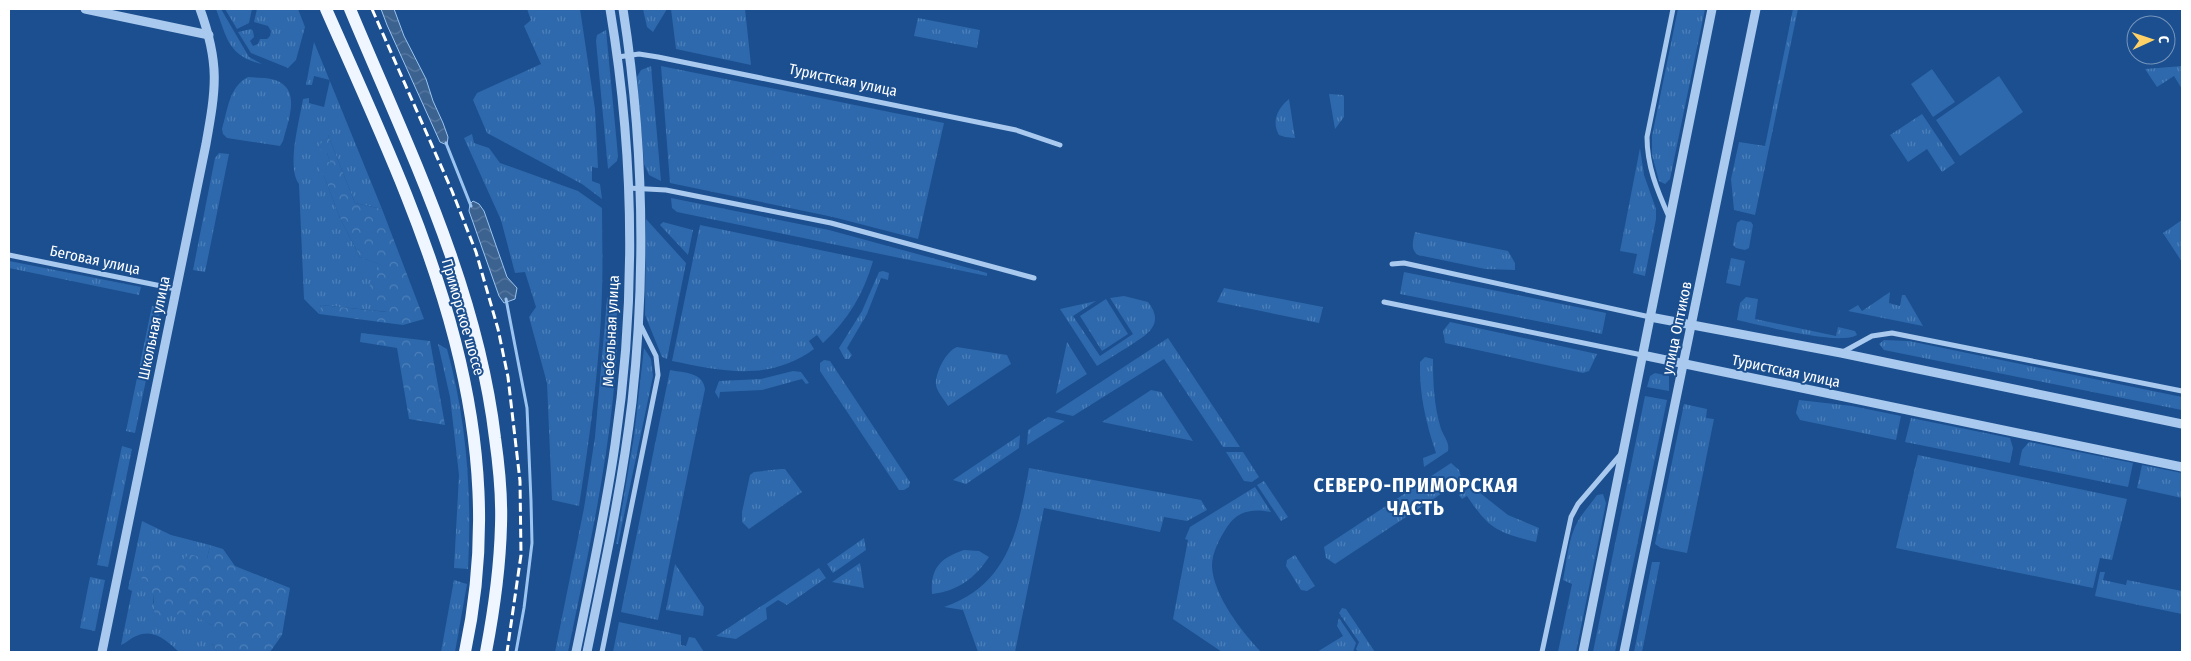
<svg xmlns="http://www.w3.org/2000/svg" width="2191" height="661" font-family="'Fira Sans Condensed',sans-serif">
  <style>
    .grass { fill: url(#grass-tufts) }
    .forest { fill: url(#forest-crowns) }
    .pitch { fill: #2e69ad }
    .water { fill: url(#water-waves); stroke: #9cc4f0 }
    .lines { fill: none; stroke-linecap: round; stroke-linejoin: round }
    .stream { stroke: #9cc4f0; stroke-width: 3 }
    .minor { stroke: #a9c9ee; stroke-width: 5 }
    .tertiary { stroke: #a9c9ee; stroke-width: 9 }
    .primary { stroke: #f0f6ff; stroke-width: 12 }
    .rail { stroke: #fff; stroke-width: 3; stroke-dasharray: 9 4; stroke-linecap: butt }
    .labels { text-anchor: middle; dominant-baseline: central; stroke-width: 4; stroke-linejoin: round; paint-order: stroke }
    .street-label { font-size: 15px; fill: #fff; stroke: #1b4f8f }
    .district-label { font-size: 20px; font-weight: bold; letter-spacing: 1px; fill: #fff; stroke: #1b4f8f }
  </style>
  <defs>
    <pattern id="grass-tufts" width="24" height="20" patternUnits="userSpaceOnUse" patternTransform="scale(1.25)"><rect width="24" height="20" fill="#2e69ad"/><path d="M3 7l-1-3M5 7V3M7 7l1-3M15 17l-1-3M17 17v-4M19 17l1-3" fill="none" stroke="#4d80b9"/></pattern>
    <pattern id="forest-crowns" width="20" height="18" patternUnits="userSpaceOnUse" patternTransform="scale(1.25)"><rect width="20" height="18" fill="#2e69ad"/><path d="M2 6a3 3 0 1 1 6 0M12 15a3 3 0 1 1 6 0" fill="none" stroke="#4d80b9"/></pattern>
    <pattern id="water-waves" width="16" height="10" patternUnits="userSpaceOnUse" patternTransform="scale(1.25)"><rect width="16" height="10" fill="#3c6290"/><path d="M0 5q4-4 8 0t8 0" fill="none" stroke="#597aa1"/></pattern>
  </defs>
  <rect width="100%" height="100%" fill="#1b4f8f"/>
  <g class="grass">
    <path d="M216,9H221L249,57L262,64C228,56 227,38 216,9Z"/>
    <polygon points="225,9 252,9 249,23 237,29"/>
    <polygon points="257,9 298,9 305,27 296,60 288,68 251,53 238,32 251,29 253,31 254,37 250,41 253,46 258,44 260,39 267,39 270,36 271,31 268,26 254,22"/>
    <polygon points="527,9 580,9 595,109 598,168 592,167 592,181 600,184 602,199 582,184 487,133 473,100 477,93 541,64 524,26 531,20"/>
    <polygon points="643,9 667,9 653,32 647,27"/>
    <polygon points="671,9 745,9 751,65 676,49"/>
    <polygon points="1678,9 1705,9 1670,179 1665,184 1659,181 1652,155 1652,136"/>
    <polygon points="1793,9 1798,9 1755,215 1734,210 1731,179 1739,142 1765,146"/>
    <polygon points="918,18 980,30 977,48 914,36"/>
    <polygon points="606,30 618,156 617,161 608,169 596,41 597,35"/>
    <path d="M314,42L382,209L355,203L328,135L327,153L330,162L317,163L326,181L340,218L360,257L382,265L388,312L321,305L319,314L304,299L299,184C286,167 300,119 303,99L309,98V103L324,107L330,80L314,76L312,85H306Z"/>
    <polygon points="651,66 661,181 649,175 644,164 637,77 641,70"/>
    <polygon points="661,66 944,123 918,239 833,217 670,183"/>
    <polygon points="2182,66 2182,89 2174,76 2157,87 2145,69"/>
    <path d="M248,77C256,78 267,77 275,80C302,89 288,121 283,141L280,146L227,138L223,134L222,129C228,109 229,87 248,77Z"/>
    <polygon points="1329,94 1343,95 1344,97 1344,117 1335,129"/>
    <path d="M1289,99L1295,138L1285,137L1279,135C1271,121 1278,108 1289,99Z"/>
    <polygon points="1922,114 1955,163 1942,172 1927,149 1908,162 1890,135"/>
    <path d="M472,134L474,143L489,148L500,163L578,191L602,208C602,236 603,264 602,292C600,364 590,435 579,506L552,500L547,383L529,317L536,307L525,272L515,273L501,220L464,138Z"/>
    <polygon points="1640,148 1644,175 1656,209 1656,219 1645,276 1633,273 1637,254 1620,251"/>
    <polygon points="219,153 229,154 205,272 193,270 215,158"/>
    <polygon points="671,198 829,230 987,273 987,276 677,212 672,208"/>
    <polygon points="646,219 686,263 667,359 662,357 645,315"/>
    <polygon points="1741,220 1751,222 1753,225 1749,248 1745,250 1736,248 1733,245 1737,223"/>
    <polygon points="2182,220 2182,262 2163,233"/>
    <polygon points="663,222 693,230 688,255 660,225"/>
    <path d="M700,225L873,261C864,293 848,320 823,343L817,335L809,341L814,349C769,382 722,371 672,361Z"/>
    <path d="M1415,232L1508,251L1515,263V270L1485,269L1418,255C1410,249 1413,241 1415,232Z"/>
    <polygon points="1731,258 1745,261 1740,286 1726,283"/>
    <polygon points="9,261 141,287 139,295 9,268"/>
    <polygon points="883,271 889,273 888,280 881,278 867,314 847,348 852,355 849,359 845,359 839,348 862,311 879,272"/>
    <polygon points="1404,272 1606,313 1602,334 1400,294"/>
    <polygon points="1224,288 1323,307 1319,323 1217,302"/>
    <path d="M614,292C621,328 616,362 613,398C604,484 585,568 568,652H555L584,508L595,437L607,299L610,293Z"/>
    <polygon points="1890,292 1889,303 1900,306 1902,295 1905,295 1923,326 1848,311 1858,305 1862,311"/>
    <path d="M1124,296L1148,302C1166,325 1146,335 1128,347C1118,353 1108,359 1097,366L1060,309L1096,301L1073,316L1100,356L1133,334L1110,298Z"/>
    <path d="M1746,297L1758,299L1755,319L1836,336L1838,327L1855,331L1857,335C1838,346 1761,325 1737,320L1740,303Z"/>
    <polygon points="1106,299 1128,334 1102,351 1080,316"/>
    <polygon points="152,306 161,308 135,433 126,431"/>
    <polygon points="1450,322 1597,354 1589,371 1583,373 1445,343 1443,331"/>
    <polygon points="1168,338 1240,447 1223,447 1164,359 1073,416 1055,412"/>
    <polygon points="1884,340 1909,341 2182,397 2182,410 1884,350 1879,344"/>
    <polygon points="1067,342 1087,374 1056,394"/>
    <path d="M438,344L447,349C467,422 472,494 468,569L454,568L459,475L450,397Z"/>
    <path d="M957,347L1007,355L1011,364L948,406C944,399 937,392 936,385C935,373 946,351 957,347Z"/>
    <polygon points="644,348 651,359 653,376 618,544 616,544 634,436"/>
    <path d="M1425,357L1433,359C1433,383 1434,406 1441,429C1444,437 1450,443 1448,451L1424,467L1423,458L1436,453C1426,423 1419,394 1420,362Z"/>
    <polygon points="824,360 830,361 910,482 909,487 904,490 899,490 820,371 820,363"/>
    <path d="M670,370C684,373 703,372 705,389L658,620L621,612Z"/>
    <polygon points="793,371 801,372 809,383 806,384 802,379 762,390 720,392 719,399 715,392 719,381 761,379"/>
    <polygon points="1655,373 1669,376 1669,391 1647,387 1650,376"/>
    <polygon points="1151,390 1161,392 1193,441 1102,422"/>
    <polygon points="1645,396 1667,400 1615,652 1593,652"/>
    <polygon points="1799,400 1852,406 1901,416 1896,440 1800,420 1796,413"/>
    <polygon points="1684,404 1707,409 1706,418 1714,419 1687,553 1661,548 1655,544"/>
    <polygon points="1048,417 1065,421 1027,445 1028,430"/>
    <polygon points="1911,418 2010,438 2013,448 2010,463 1905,442"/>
    <polygon points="1020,435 1019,448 966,484 953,480"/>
    <polygon points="2029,442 2133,463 2128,487 2019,465 2022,450"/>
    <polygon points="122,446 132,449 108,567 97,565"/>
    <polygon points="1226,452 1243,452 1259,477 1252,482 1244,481"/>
    <polygon points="1918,455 2127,499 2112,560 2100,558 2093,588 1896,548"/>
    <polygon points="1451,463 1459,470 1462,480 1335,564 1326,558 1324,547"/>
    <polygon points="2142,465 2182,473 2182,498 2137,488"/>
    <path d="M1029,468L1201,500L1207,510L1187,521L1164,517L1160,532L1044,508L1015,652H978L963,610L944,607C1009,585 1019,528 1029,468Z"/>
    <polygon points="781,469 785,469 802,492 749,529 742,522 742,512 750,475 754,472"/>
    <polygon points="1264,481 1288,517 1281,521 1257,485"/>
    <path d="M1255,487L1271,512C1253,508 1237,511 1227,527C1220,538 1212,552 1212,566C1213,595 1242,632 1261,652H1222L1173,619L1188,540L1185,539L1190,527Z"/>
    <path d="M1469,488L1475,489L1508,515L1539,528L1536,542C1497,532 1490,530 1467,496L1462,499L1459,495Z"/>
    <path d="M1603,494L1606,503L1576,652H1558L1572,584L1563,580C1567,561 1568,538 1578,521C1583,512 1591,504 1597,495Z"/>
    <path d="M142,521L171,535L210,545L207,559L153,594V603L171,614H192L212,625V643L217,652H179C166,640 153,627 134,637C130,639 126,643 121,645L132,591L128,589Z"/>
    <polygon points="864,538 866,550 833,573 827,564"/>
    <path d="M964,550L979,551L989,557C975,578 958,591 932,594C930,567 941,558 964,550Z"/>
    <polygon points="1295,555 1315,586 1307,591 1301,590 1286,566 1287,560"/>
    <polygon points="1652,562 1660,562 1642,652 1634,652"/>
    <polygon points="860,563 864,588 832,582"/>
    <polygon points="675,564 704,607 703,616 666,610"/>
    <polygon points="819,568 826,578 787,605 778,600 766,608 767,619 736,639 716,636"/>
    <polygon points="2100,572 2105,572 2103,580 2126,585 2127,580 2182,591 2182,614 2095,596"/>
    <polygon points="90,577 105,580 95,631 80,628"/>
    <polygon points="454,580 467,584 455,652 441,652"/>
    <polygon points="1342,608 1346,609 1375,652 1358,652 1356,649 1359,642 1339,613"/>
    <polygon points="1339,618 1356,643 1353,652 1317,652 1343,636 1337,626"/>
    <polygon points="619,622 681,635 681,645 686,646 689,637 695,638 704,652 613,652"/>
  </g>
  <g class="forest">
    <polygon points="328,135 355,203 382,209 424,319 403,325 319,314 321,305 387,312 368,289 381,265 360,257 340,218 326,181 316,162 330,162 327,153 317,148"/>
    <polygon points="361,333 430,341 445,425 409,419 397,348 360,342"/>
    <path d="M210,545L223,549L235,566L290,588L282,635L270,652H217L212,643V625C190,613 179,611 155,620L153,594L141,581L146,562L163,560L175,567L189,554L207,559Z"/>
  </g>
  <g class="pitch">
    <polygon points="1932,69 1955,102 1933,117 1911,84"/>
    <polygon points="1999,76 2023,112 1960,156 1936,120"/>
  </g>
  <g class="water">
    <polygon points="381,9 394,9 404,36 426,79 433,101 443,123 448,137 447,145 440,142 387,25"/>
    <polygon points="473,201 479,204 484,211 507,277 517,288 515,299 504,303 499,296 469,211 470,204"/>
  </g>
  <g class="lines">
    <g class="stream">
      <polyline points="446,143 471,206"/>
      <polyline points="506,299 527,408 531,501 532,543 524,608 516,652"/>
    </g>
    <g class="minor">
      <polyline points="618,57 639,54 658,57 1016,130 1060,145"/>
      <polyline points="628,188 666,190 831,223 1034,278"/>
      <path d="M1669,217C1657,190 1647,166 1647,137L1673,9"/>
      <polyline points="9,255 176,289"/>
      <polyline points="1392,264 1404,263 1650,317"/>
      <polyline points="1384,302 1642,355"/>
      <polyline points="1841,353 1872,336 1892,333 2182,391"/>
      <polyline points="602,652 658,375 656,356 639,322"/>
      <polyline points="1542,652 1571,517 1578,504 1621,454"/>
    </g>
    <g class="tertiary">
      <polyline points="85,9 209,35"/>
      <polyline points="1650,317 1841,353 2182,424"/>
      <polyline points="1642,355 2182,467"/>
      <path d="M102,652L206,144C216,88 220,64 200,9"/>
      <path d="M576,652C590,583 605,515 615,445C636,301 634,152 610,9"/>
      <path d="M587,652C604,569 622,486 632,402C646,273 643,137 623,9"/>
      <polyline points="1583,652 1712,9"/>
      <polyline points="1624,652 1756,9"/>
    </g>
    <g class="primary">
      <path d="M326,9C419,220 516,414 465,652"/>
      <path d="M350,9C408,148 477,286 495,438C499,466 502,496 501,525C500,567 494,610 486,652"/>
    </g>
    <polyline class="rail" points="372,9 452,191 476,252 498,329 508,377 520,481 521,555 507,652"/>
  </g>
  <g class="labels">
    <g class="street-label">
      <text transform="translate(843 80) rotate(12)">Туристская улица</text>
      <text transform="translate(95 260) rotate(12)">Беговая улица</text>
      <text transform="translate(463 317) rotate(74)">Приморское шоссе</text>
      <text transform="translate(154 328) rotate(-78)">Школьная улица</text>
      <text transform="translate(1677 328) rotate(-78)">улица Оптиков</text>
      <text transform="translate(611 331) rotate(-87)">Мебельная улица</text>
      <text transform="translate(1786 371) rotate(12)">Туристская улица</text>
    </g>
    <g class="district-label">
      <text x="1416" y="485">СЕВЕРО-ПРИМОРСКАЯ<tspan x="1416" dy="23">ЧАСТЬ</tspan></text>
    </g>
  </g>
  <rect width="2191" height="661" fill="none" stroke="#ffffff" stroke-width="20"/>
  <g transform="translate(2151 40) rotate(87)"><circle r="24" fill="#1b4f8f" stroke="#7695bc"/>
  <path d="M0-4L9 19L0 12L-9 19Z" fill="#ffd166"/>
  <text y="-8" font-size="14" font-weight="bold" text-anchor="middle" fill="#ffffff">С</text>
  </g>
</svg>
